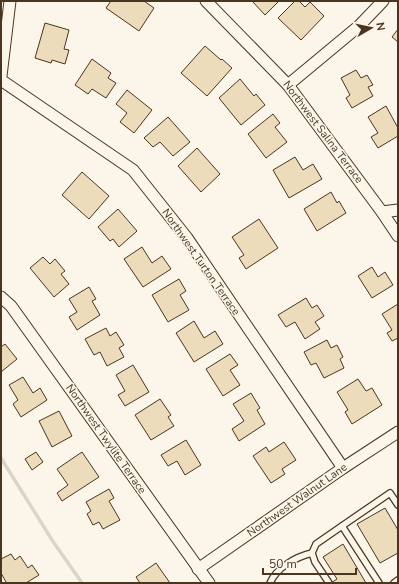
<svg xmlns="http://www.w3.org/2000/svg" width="399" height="584" font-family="'Nunito Sans',sans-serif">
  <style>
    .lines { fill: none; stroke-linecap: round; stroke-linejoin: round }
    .stream { stroke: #dcd4c6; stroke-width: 3.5 }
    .building { fill: #ecdcbc; stroke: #4a3520 }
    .lane-casing { stroke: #4a3520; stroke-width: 8 }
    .street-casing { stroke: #4a3520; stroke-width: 13 }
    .lane { stroke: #fbf6e9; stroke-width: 5.5 }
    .street { stroke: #fbf6e9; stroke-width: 11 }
    .labels { text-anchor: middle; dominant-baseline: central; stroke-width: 3; stroke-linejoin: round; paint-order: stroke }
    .street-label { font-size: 11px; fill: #4a3520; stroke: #fbf6e9 }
  </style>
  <rect width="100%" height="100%" fill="#fbf6e9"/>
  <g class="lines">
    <polyline class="stream" points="1,458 52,540 82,583"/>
  </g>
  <g class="building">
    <polygon points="111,1 144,1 154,8 139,31 106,8"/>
    <polygon points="252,1 279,1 265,15"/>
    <polygon points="295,1 299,1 305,7 310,2 324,16 301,40 278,18"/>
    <polygon points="45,23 69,30 64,49 69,50 65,64 52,60 51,63 35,58"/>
    <polygon points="398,29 398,42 392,37"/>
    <polygon points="205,46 221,60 222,59 232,68 207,96 181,73"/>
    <polygon points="92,59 111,73 108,78 116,83 106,98 92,89 88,94 75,85"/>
    <polygon points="356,70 361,78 367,75 373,85 368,87 373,96 352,108 346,98 350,95 341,78"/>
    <polygon points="240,79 254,96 256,94 265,105 241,125 219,98"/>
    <polygon points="127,90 152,110 134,133 120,122 127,113 116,104"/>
    <polygon points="386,106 398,128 398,136 378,148 371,137 378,133 368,117"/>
    <polygon points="273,114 280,123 275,127 287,142 266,158 248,134"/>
    <polygon points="168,117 190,142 173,156 160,142 153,147 144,138"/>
    <polygon points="197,148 220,174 201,192 178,166"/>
    <polygon points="295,157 303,170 313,164 322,179 289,198 273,170"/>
    <polygon points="82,172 109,196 89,219 62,195"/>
    <polygon points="331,192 337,203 339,201 346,213 317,231 304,209"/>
    <polygon points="118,209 137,231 119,247 113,239 110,241 98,227"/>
    <polygon points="259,219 278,248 246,269 239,258 244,255 232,237"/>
    <polygon points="142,247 152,263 162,256 171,269 143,287 124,259"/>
    <polygon points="43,257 50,264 55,259 65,271 61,274 69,284 54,297 30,268"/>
    <polygon points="372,267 378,277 385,272 393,285 372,298 358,276"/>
    <polygon points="179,279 186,291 180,295 189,310 168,322 152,295"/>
    <polygon points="89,287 96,299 92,301 100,315 77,330 69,317 77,312 69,299"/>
    <polygon points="306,298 312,308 317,305 324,316 315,322 320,329 305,339 295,322 286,327 278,315"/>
    <polygon points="398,304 398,338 392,341 387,333 392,330 382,314"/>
    <polygon points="194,321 204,338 215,331 223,344 194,362 176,333"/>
    <polygon points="106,328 110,336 116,332 124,345 119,348 124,357 107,366 100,352 94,355 85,339"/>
    <polygon points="327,340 331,348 337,345 343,357 340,359 344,368 324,378 316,363 311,365 304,352"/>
    <polygon points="5,344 17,359 1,372 1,347"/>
    <polygon points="230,354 238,365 230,370 240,385 223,396 206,369"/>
    <polygon points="133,365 149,392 125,406 118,395 125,391 116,375"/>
    <polygon points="23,377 33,393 40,388 47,400 21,417 13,404 18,400 9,385"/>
    <polygon points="358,379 366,391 372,388 382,405 352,424 345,412 348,410 337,392"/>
    <polygon points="251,393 260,408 257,410 265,424 239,441 232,429 244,421 233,404"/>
    <polygon points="160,399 171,415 168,417 174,426 151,440 135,415"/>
    <polygon points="59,411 72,436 52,447 39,421"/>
    <polygon points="186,440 201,465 185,475 177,461 168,466 161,455"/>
    <polygon points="284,442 296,460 282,469 285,474 271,483 253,456 266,447 269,452"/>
    <polygon points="36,452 43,462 32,470 25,459"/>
    <polygon points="82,452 99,477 62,501 57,493 68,485 57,469"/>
    <polygon points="109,489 114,498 109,501 120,520 103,529 99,522 93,525 87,514 91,511 86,502"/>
    <polygon points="385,508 398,530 398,553 380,563 357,524"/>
    <polygon points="343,544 366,583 331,583 337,579 323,557"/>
    <polygon points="11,554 15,560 20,556 28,568 32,565 39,575 26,583 5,583 6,582 1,573 1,559"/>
    <polygon points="156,563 170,583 140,583 136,577"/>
  </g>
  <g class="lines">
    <g class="lane-casing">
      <g id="lane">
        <path d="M270,583C277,567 296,557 312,553"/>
        <polyline points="329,583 315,562 312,553 316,544 342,526"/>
        <polyline points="379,583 342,526 390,493 398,505"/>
        <polyline points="394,583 398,580"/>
      </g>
    </g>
    <g class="street-casing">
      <g id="street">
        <polyline points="206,1 288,85 382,212 398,236"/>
        <polyline points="1,76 10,1"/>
        <polyline points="1,80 133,170 187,238 343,468"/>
        <polyline points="288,85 359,26 383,1"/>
        <polyline points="382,212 398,210"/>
        <polyline points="1,297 11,306 209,583"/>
        <polyline points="198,569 343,468 398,432"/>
      </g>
    </g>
    <use href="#lane" class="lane"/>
    <use href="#street" class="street"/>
  </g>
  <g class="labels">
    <g class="street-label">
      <text transform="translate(323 132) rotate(53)">Northwest Salina Terrace</text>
      <text transform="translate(201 262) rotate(55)">Northwest Turton Terrace</text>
      <text transform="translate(106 439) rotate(55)">Northwest Twylite Terrace</text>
      <text transform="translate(297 500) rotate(-35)">Northwest Walnut Lane</text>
    </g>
  </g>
  <rect width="399" height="584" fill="none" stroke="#4a3520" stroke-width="4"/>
  <g transform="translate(371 28) rotate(81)" stroke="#fbf6e9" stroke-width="3" paint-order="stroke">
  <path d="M0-3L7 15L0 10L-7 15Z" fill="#4a3520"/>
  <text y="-6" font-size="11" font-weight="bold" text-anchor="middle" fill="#4a3520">N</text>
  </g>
  <path d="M263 568v6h93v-6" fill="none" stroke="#4a3520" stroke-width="2"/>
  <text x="269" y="568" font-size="12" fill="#4a3520" stroke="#fbf6e9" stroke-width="3" paint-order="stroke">50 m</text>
</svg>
